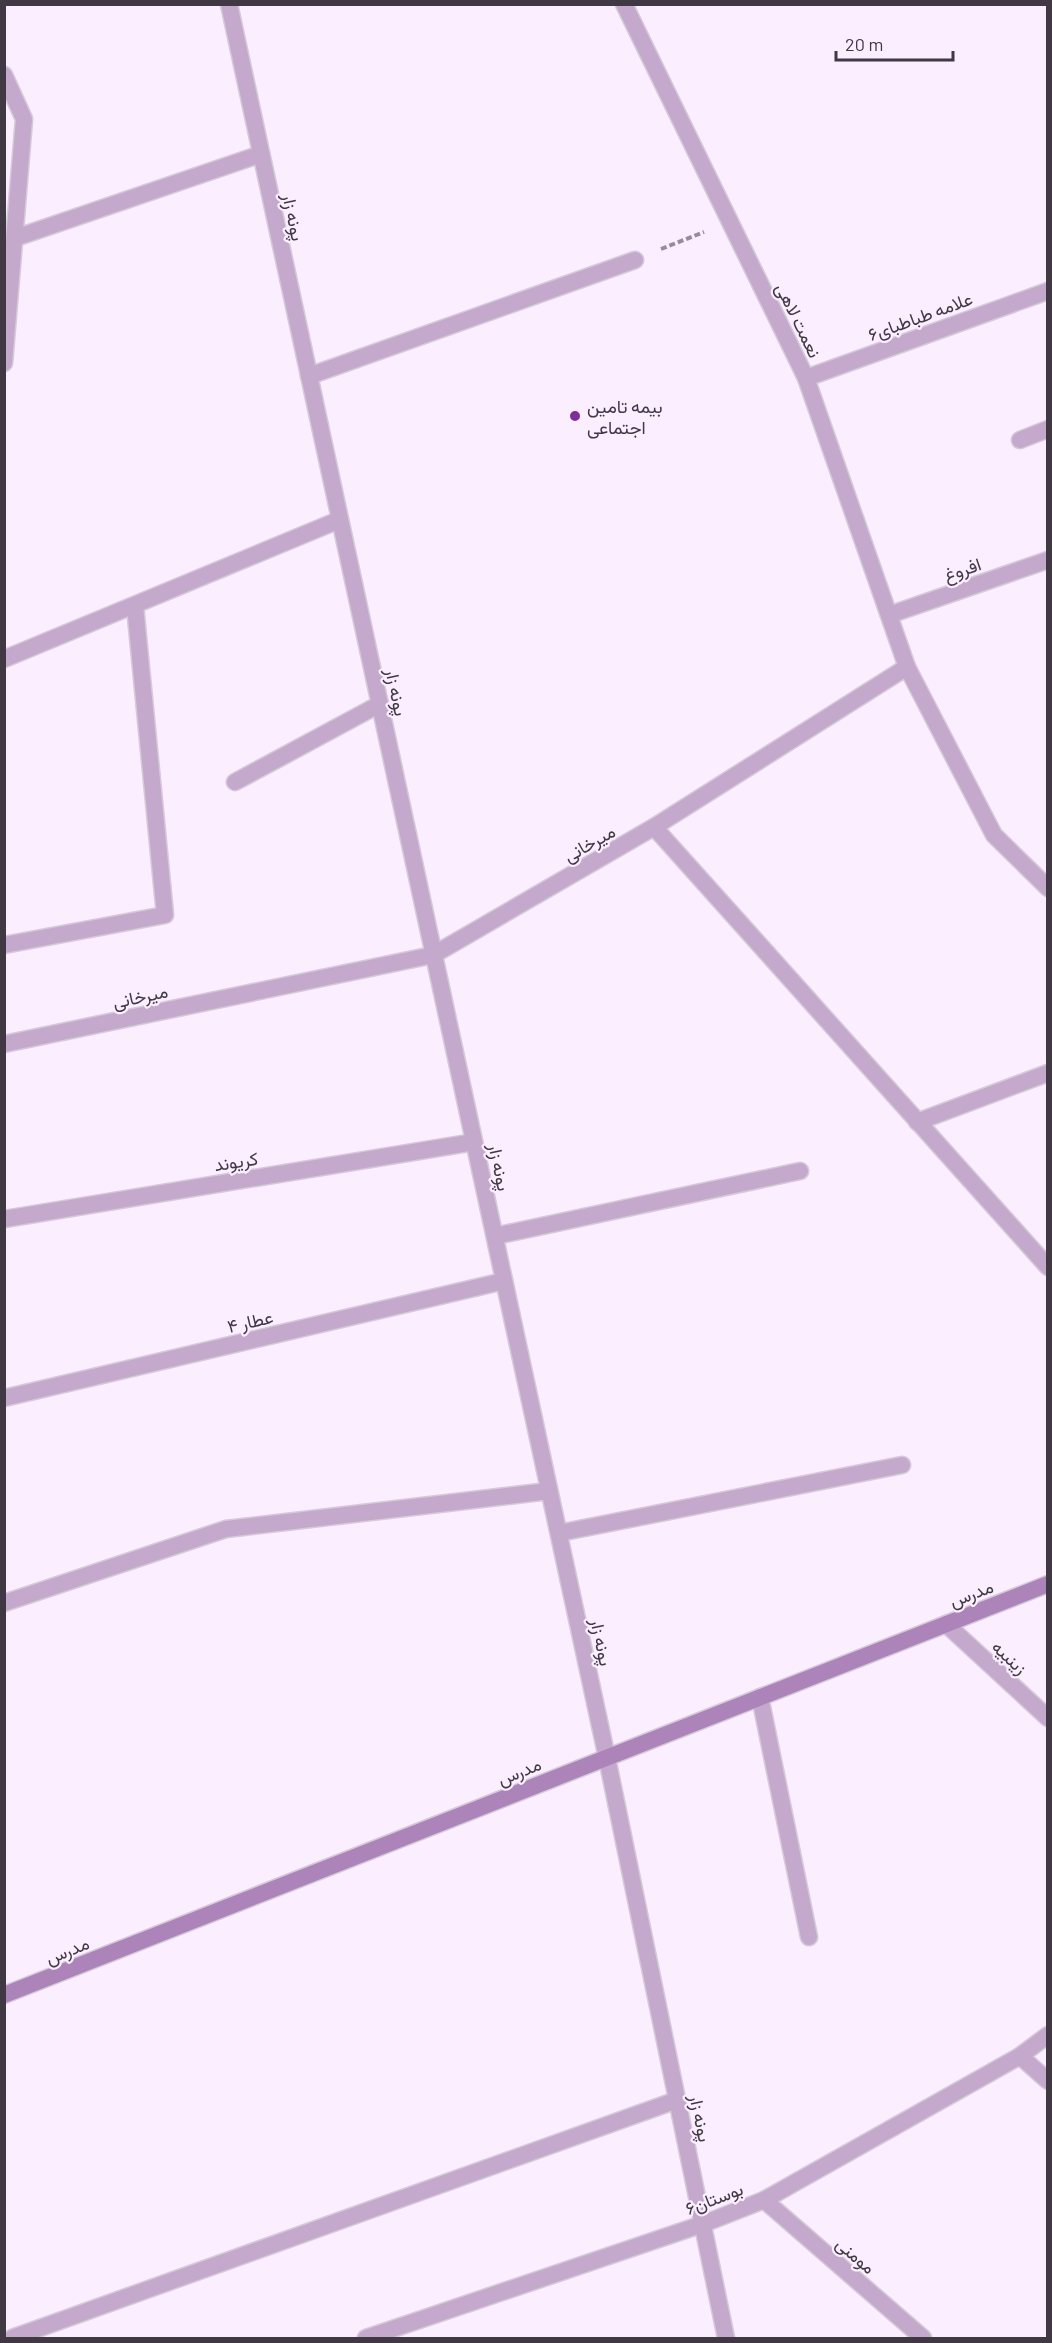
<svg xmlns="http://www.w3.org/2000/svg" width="1052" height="2343" font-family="Barlow,Vazirmatn,sans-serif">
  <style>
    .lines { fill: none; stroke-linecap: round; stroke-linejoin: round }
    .minor-casing { stroke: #d5cad9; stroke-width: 19 }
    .tertiary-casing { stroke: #d5cad9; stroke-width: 19 }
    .secondary-casing { stroke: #d5cad9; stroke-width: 19 }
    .path { stroke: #978d9a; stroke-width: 4; stroke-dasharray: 6 3; stroke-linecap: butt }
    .minor { stroke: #c4a9cd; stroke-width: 16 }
    .tertiary { stroke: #c4a9cd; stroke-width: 16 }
    .secondary { stroke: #ac84b9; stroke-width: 16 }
    .poi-dot { fill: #822c9a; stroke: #faeeff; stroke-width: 2 }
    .labels { text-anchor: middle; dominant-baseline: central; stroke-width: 4.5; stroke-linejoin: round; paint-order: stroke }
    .street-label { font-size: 18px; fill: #403842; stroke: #faeeff }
    .poi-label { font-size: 18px; fill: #403842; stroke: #faeeff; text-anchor: start }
  </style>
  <rect width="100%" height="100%" fill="#faeeff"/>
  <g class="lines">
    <g class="minor-casing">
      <g id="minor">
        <polyline points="624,4 806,378 907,667"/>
        <polyline points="4,75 24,119 4,363"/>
        <polyline points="15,238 261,154"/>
        <polyline points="309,376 635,260"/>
        <polyline points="806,378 1048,291"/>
        <polyline points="1020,440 1048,429"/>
        <polyline points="889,615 1048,560"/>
        <polyline points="4,659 339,520"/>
        <polyline points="235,782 380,704"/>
        <polyline points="654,827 1048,1267"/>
        <polyline points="4,945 165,915 135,606"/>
        <polyline points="4,1044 433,955 654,827 907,667 994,835 1048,888"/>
        <polyline points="917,1122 1048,1073"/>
        <polyline points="4,1219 474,1142"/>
        <polyline points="495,1236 800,1171"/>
        <polyline points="4,1398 504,1281"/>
        <polyline points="559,1533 902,1465"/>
        <polyline points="4,1603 226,1529 549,1491"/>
        <polyline points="946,1624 1048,1718"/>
        <polyline points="760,1697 809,1937"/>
        <polyline points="607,1758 726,2338"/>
        <polyline points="1020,2056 1048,2081"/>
        <polyline points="764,2200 923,2338"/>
        <polyline points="12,2338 677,2100"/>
        <polyline points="366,2338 703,2224 764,2200 1020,2056 1048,2035"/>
      </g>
    </g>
    <g class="tertiary-casing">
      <polyline id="tertiary" points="229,4 607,1758"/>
    </g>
    <g class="secondary-casing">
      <polyline id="secondary" points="4,1995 1048,1584"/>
    </g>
    <polyline class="path" points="661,249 704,232"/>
    <use href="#minor" class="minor"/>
    <use href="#tertiary" class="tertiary"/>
    <use href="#secondary" class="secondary"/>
  </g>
  <circle class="poi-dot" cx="575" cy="416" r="6"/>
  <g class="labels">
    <g class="street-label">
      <text transform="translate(294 217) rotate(78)">پونه زار</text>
      <text transform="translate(920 316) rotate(-20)">علامه طباطبای۶</text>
      <text transform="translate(799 320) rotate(64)">نعمت لاهی</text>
      <text transform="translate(962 569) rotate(-19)">افروغ</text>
      <text transform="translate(397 692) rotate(78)">پونه زار</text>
      <text transform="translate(589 843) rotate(-30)">میرخانی</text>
      <text transform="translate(140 996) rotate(-12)">میرخانی</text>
      <text transform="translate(236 1161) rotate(-9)">کریوند</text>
      <text transform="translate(500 1167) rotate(78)">پونه زار</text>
      <text transform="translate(250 1321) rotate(-13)">عطار ۴</text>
      <text transform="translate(971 1593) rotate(-21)">مدرس</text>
      <text transform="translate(602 1642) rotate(78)">پونه زار</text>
      <text transform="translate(1010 1657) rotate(43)">زینبیه</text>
      <text transform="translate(519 1771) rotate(-22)">مدرس</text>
      <text transform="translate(67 1950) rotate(-22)">مدرس</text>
      <text transform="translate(701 2118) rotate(78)">پونه زار</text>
      <text transform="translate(714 2198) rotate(-21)">بوستان۶</text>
      <text transform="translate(856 2255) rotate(41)">مومنی</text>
    </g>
    <g class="poi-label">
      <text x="587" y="406">بیمه تامین<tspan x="587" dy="21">اجتماعی</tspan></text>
    </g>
  </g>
  <rect width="1052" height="2343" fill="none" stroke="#403842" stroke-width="12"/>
  <path d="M836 51v9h117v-9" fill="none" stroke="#403842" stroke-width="3"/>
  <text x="845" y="51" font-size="18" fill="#403842" stroke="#faeeff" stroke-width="4.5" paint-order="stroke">20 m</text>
</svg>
